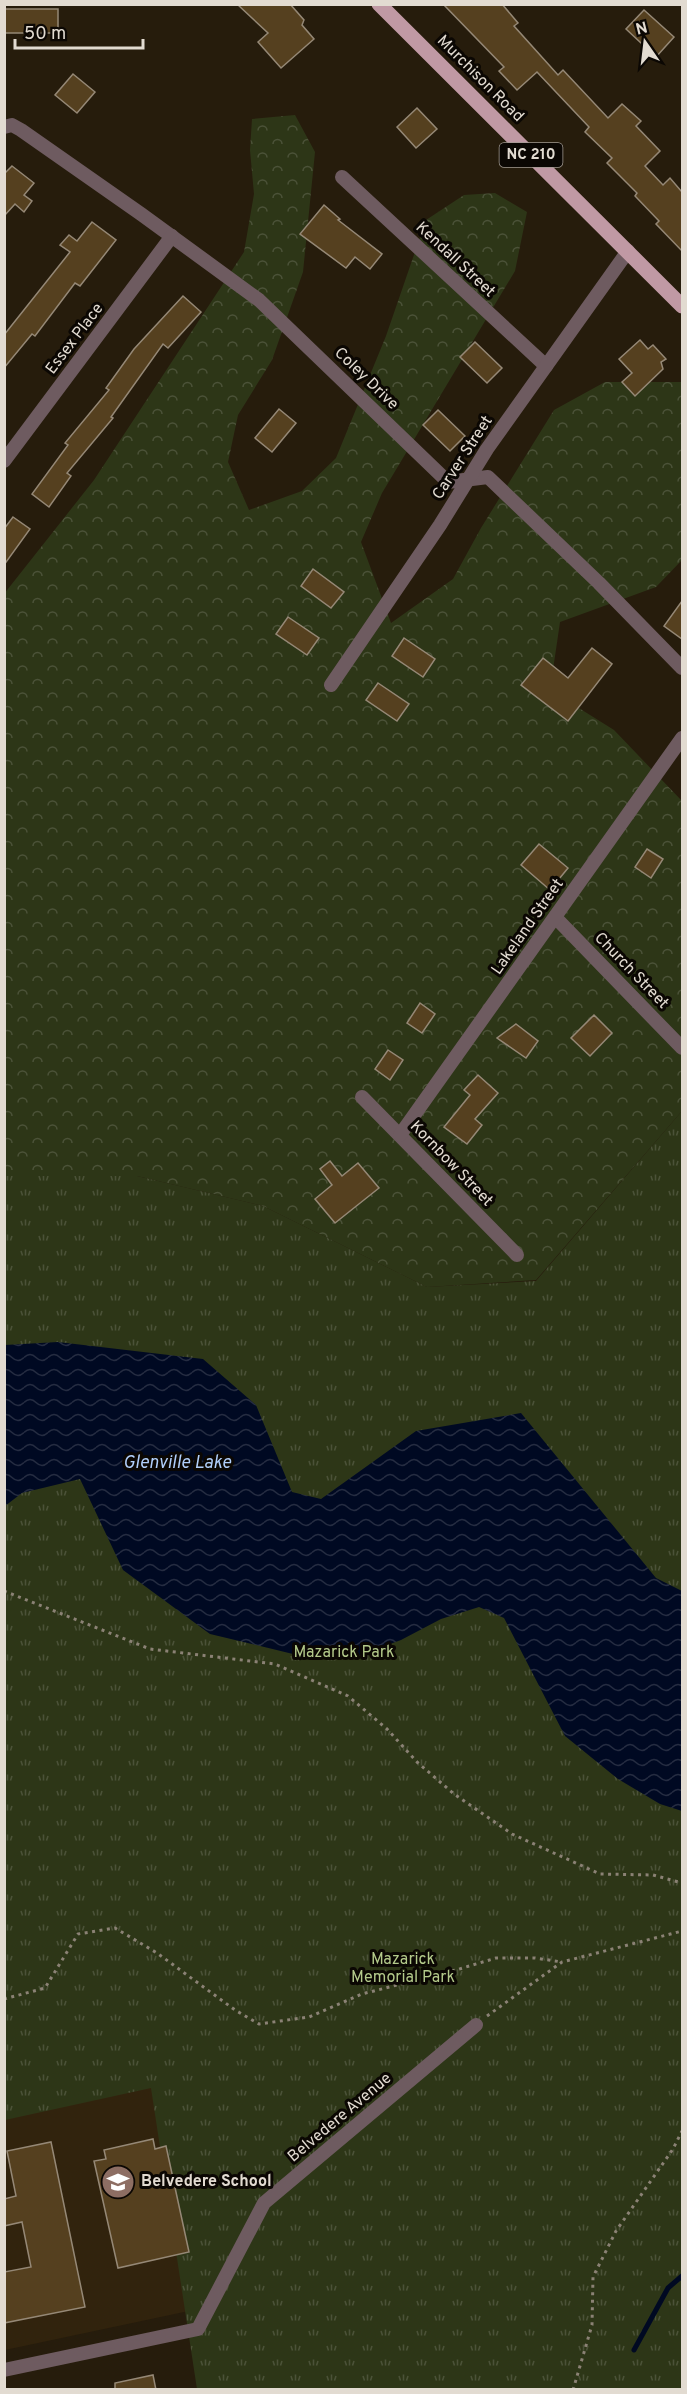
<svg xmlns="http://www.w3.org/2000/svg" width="687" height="2394" font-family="Overpass,sans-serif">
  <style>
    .built { fill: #31230d }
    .forest { fill: url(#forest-crowns) }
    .park { fill: url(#park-tufts) }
    .water { fill: url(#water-waves) }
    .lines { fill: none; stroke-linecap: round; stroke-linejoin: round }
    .stream { stroke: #000922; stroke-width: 5 }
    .building { fill: #55401f; stroke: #958876; stroke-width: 1.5 }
    .path { stroke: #8b8275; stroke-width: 3; stroke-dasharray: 3 4.5; stroke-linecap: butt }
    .minor { stroke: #6e5b60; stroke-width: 14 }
    .primary { stroke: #c099a4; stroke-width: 15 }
    .labels { text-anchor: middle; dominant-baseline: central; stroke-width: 6; stroke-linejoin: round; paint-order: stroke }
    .shield { fill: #0b0703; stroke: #a29b93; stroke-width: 1.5 }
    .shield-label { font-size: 15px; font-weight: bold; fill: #e2dbd1 }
    .street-label { font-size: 16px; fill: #e2dbd1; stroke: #0b0703 }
    .park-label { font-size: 16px; fill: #b4ca8b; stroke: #0b0703 }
    .poi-label { font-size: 16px; font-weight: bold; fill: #e2dbd1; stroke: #0b0703; text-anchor: start }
    .water-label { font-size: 18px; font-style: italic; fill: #b1cffb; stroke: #0b0703 }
  </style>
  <defs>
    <pattern id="forest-crowns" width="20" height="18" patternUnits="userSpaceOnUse" patternTransform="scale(1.5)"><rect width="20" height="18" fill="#2d3617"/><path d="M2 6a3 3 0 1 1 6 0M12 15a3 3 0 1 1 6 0" fill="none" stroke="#4b5238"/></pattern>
    <pattern id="park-tufts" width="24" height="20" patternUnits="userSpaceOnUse" patternTransform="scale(1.5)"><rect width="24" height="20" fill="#2d3617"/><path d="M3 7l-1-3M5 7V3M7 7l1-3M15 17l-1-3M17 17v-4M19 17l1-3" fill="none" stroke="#4b5238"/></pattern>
    <pattern id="water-waves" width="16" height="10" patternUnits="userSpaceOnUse" patternTransform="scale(1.5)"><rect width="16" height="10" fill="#000922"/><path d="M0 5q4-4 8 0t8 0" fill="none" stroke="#252c41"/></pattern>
  </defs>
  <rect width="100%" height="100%" fill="#261c0c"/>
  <polygon class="built" points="192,2019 259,2296 5,2350 5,2068"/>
  <polygon class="forest" points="295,115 315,152 303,272 272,360 238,415 228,462 249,510 302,491 336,458 386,336 426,220 464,195 495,193 527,212 515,271 382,493 361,542 391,623 453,579 481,528 554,410 605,382 682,382 682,560 656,587 560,622 550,690 614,730 682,801 682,1111 536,1280 427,1287 263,1206 137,1176 5,1176 4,594 94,480 244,252 254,194 250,150 252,119"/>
  <polygon class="park" points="682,1111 682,2389 197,2389 151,2088 5,2120 4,1176 137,1176 263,1206 427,1287 536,1281"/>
  <polygon class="water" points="58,1342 203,1359 256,1405 292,1492 321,1499 416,1431 521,1413 656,1578 682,1591 682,1811 660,1804 618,1779 565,1736 504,1618 479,1607 441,1619 401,1640 357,1656 293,1654 210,1634 123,1570 80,1479 22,1493 5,1506 5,1345"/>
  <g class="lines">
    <polyline class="stream" points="634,2350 668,2288 682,2276"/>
  </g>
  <g class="building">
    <polygon points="237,4 290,4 304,20 302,25 314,39 281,68 258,42 268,33"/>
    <polygon points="443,4 502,4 518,23 514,26 558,75 563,70 608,118 622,104 641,121 636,126 660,151 645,166 663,185 670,178 682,192 682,251 656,224 659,221 635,196 637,193 607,163 612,158 585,132 589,127 537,72 517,90 499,71 504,67"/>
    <rect x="4" y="9" width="54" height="24"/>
    <polygon points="644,10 674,37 656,57 626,29"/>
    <polygon points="73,74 95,92 77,113 55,95"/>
    <polygon points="417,108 437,129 416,148 397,127"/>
    <polygon points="12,166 34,183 24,195 32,201 24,212 15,204 4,216 4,174"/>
    <polygon points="324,205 340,219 338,220 382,254 370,269 355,257 346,268 300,234"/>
    <polygon points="92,222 116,240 80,286 75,283 35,336 32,334 4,368 4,335 70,252 60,245 69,235 77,241"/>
    <polygon points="183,296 201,312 168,348 163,344 111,417 113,418 67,473 71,476 49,507 32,494 68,445 65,443 109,390 106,388 134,349"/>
    <polygon points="640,340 648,349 653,345 666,359 661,362 663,369 635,396 622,382 632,373 619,359"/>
    <polygon points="475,342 502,368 487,383 460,357"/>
    <polygon points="279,409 296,423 272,452 255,438"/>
    <polygon points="438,410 465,436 450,451 423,425"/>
    <polygon points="13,517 30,529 4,565 4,529"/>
    <polygon points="313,569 344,592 331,608 301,586"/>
    <polygon points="682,601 682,639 664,626"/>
    <polygon points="288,617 319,638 307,655 276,634"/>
    <polygon points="404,638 435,659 423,677 392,656"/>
    <polygon points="592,648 612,664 568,721 521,685 543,658 568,678"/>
    <polygon points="378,683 409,704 397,721 366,700"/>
    <polygon points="539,844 568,868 550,890 521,865"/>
    <polygon points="647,849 663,859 651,878 635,867"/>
    <polygon points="420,1003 435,1014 422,1033 407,1023"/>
    <polygon points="594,1015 612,1033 590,1056 571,1038"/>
    <polygon points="516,1024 538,1041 526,1058 497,1038"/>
    <polygon points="388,1050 403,1060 390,1080 375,1069"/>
    <polygon points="478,1075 498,1093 475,1119 482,1125 467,1144 444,1127 470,1095 464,1090"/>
    <polygon points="330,1161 342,1176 358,1163 379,1188 335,1223 315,1199 332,1185 320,1169"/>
    <polygon points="153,2139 155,2149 166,2146 189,2252 118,2268 94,2161 106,2159 104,2150"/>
    <polygon points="51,2142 85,2307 4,2323 4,2272 31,2267 22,2222 4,2226 4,2199 16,2196 7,2151"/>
    <polygon points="153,2375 156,2390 115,2390 115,2383"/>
  </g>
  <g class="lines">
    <g class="path">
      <polyline points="4,1591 150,1649 275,1664 348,1696 387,1729 417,1762 454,1794 512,1834 600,1874 653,1875 682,1883"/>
      <polyline points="4,1999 45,1988 78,1934 115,1928 157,1953 235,2010 259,2024 309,2017 362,1994 456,1970 496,1958 535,1958 562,1962"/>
      <polyline points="487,2016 562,1962 682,1931"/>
      <polyline points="573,2390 592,2325 593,2277 616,2231 673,2149 682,2131"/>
    </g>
    <g class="minor">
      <polyline points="4,127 12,125 21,130 141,214 259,300 448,482 488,477 599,583 682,668"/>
      <polyline points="342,177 546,366"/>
      <polyline points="4,461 172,236"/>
      <polyline points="331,685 440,525 487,449 628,251"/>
      <polyline points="555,917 682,1048"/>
      <polyline points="362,1097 517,1255"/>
      <polyline points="400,1135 682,738"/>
      <polyline points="4,2370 198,2329 264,2203 476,2025"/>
    </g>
    <polyline class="primary" points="379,4 682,306"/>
  </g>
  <defs>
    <g id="school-disc" transform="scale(1.725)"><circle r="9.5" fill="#8d6e63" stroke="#0b0703"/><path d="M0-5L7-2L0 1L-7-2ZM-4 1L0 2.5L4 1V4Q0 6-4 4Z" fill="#fff"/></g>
  </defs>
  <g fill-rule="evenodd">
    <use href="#school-disc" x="118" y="2182"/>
  </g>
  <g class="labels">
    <rect class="shield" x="499.5" y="143" width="63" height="24" rx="4.5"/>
    <g class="shield-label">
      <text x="531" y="155">NC 210</text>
    </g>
    <g class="street-label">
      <text transform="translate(480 79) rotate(45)">Murchison Road</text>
      <text transform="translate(455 260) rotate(43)">Kendall Street</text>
      <text transform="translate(75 339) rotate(-53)">Essex Place</text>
      <text transform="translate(366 379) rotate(44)">Coley Drive</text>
      <text transform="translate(463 458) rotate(-57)">Carver Street</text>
      <text transform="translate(528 927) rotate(-55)">Lakeland Street</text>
      <text transform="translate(631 971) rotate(46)">Church Street</text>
      <text transform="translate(451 1164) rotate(46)">Kornbow Street</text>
      <text transform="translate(340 2118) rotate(-40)">Belvedere Avenue</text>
    </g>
    <g class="park-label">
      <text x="344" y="1653">Mazarick Park</text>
      <text x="403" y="1960">Mazarick<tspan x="403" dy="18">Memorial Park</tspan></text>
    </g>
    <g class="poi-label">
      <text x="141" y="2182">Belvedere School</text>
    </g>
    <g class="water-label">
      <text x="177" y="1463">Glenville Lake</text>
    </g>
  </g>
  <rect width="687" height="2394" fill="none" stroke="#e2dbd1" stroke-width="12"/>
  <g transform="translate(645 42) rotate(346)" stroke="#0b0703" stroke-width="4.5" paint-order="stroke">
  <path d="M0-4.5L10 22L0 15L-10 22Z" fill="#e2dbd1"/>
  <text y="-9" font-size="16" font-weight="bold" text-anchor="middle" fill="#e2dbd1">N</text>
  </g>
  <path d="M15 39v9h128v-9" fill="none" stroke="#e2dbd1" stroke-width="3"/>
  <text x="24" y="39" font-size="18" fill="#e2dbd1" stroke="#0b0703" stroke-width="4.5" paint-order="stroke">50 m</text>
</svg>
